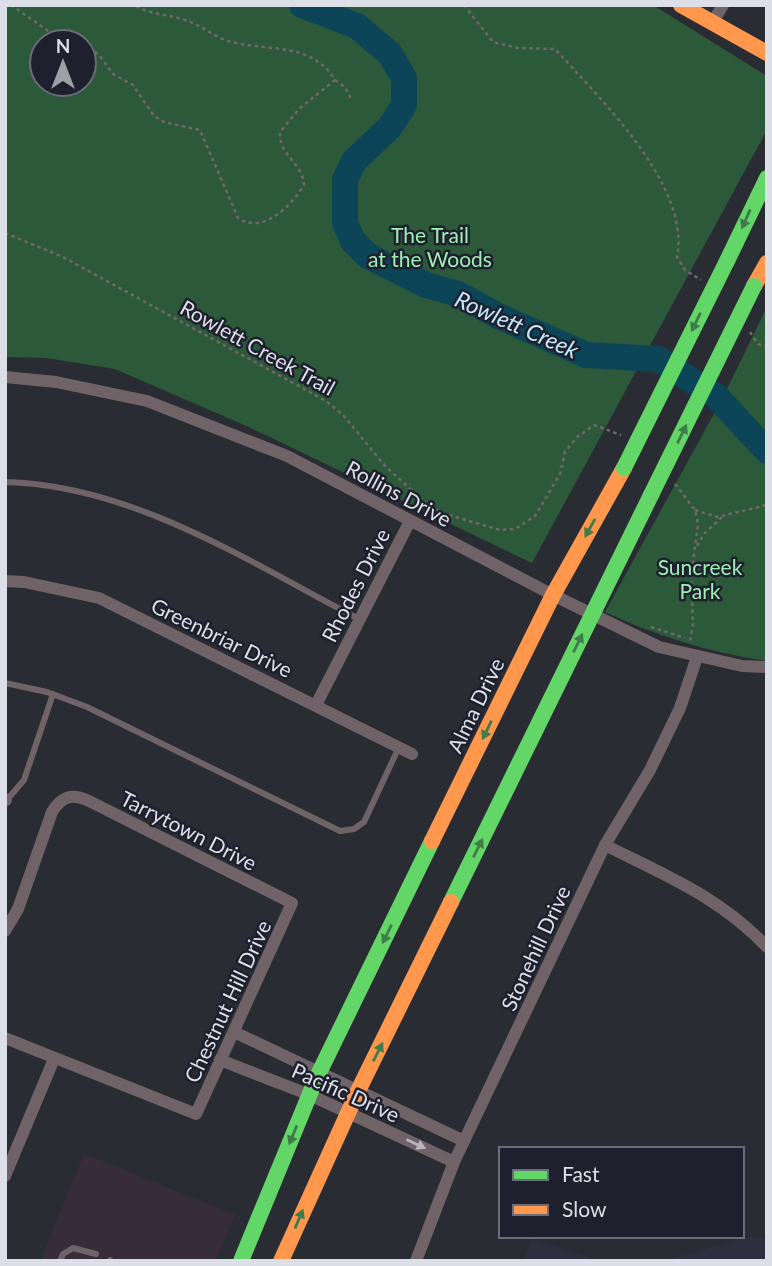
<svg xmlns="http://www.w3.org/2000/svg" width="772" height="1266" font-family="Lato,sans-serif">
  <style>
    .commercial { fill: #372d3a }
    .built { fill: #2d2f41 }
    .green { fill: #2c593a; fill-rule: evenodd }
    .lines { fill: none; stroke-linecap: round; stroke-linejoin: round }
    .river { stroke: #0d4558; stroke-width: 26 }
    .path { stroke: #70676a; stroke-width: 2.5; stroke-dasharray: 3.5 3.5; stroke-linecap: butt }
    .lane { stroke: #706367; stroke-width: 6 }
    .street { stroke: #706367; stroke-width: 12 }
    .fast { stroke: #63d668; stroke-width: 16 }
    .slow { stroke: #ff974d; stroke-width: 16 }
    .fast-bridge { stroke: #63d668; stroke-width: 16 }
    .oneway { fill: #407b4a }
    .oneway2 { fill: #b7b4bb }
    .labels { text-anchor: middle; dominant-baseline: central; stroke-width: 5; stroke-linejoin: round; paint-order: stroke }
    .park-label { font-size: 21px; fill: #9eeeb2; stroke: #1e202d }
    .street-label { font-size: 21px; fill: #dddfe8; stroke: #1e202d }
    .water-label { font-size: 23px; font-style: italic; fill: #c3e9fa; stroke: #1e202d }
  </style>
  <rect width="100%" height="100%" fill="#2a2c34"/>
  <polygon class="commercial" points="84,1154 235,1215 215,1261 40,1261"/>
  <g class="built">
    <polygon points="751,1236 767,1239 767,1261 664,1261"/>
    <polygon points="532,1239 598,1261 524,1261"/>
  </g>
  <g class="green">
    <path d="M5,5H653L767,76V130L532,563L251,428L115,369L46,358L5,357ZM42,42H84V84H42Z"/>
    <path d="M767,307V661C710,653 657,636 605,612L721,401Z"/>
  </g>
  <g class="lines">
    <polyline class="river" points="302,5 357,26 390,54 404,78 404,105 390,127 354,161 345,180 345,223 353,241 368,256 426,285 458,294 498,316 586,355 658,359 716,396 767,451"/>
    <g class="path">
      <polyline points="11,5 58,38 82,42"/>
      <path d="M464,5L493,42L518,48L555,49C599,98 691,185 677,257L685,270L701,280"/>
      <path d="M84,43L99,55L113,74L133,85L154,116L164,122L200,130L238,218C263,235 291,206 304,185C303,163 278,155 280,132L299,109L335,80C312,41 265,52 228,41C213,36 201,25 185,20C168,14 150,15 134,5"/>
      <polyline points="335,80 345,87 351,99"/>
      <polyline points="5,233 63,257 326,401 343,415 386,467 424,501 442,513 500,530 515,529 535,516 560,474 565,452 576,438 594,425 621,435"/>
      <polyline points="750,332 758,344 767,347"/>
      <polyline points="675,484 695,510 698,524 691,577 693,625 690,641"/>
      <polyline points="695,510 717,517 767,505"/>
      <polyline points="697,546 704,534 722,517"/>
      <polyline points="651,627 685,638"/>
    </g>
    <g class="lane">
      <path d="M5,482C133,485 249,562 359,619"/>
      <polyline points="5,683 47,692 87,707 340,831 354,829 364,822 399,747"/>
      <polyline points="6,801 24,780 53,694"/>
      <polyline points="110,1260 111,1261"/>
      <polyline points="60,1261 63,1254 73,1248 96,1254"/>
    </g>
    <g class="street">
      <polyline points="712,23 723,5"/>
      <polyline points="5,377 56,382 147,401 287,456 553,595 659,647 742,666 767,667"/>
      <polyline points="5,581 24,582 99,598 412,754"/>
      <polyline points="316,705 410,521"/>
      <polyline points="5,799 6,800"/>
      <path d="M605,845C666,876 718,896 767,947"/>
      <path d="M5,931L18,909L52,812C62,796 72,793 89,801L292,903L196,1114L5,1038"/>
      <polyline points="234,1032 464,1141"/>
      <polyline points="220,1060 310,1095 454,1162"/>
      <polyline points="5,1176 54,1059"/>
      <polyline points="416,1261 454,1162 605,845 650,770 680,708 697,657"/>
    </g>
    <g class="fast">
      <polyline points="727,261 767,178"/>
      <polyline points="451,902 651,495"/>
      <polyline points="241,1261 316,1079 432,841"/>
    </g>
    <g class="slow">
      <polyline points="681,5 767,53"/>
      <polyline points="754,286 767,263"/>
      <polyline points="432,841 553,595 624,468"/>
      <polyline points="281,1261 358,1091 451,902"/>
    </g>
    <g class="fast-bridge">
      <polyline points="624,468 727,261"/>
      <polyline points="651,495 754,286"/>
    </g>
  </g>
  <defs><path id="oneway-solid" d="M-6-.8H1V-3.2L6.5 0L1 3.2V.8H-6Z" transform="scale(1.75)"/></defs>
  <g class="oneway">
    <use href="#oneway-solid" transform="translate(746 219) rotate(114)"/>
    <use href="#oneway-solid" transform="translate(696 322) rotate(116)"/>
    <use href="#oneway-solid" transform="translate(682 434) rotate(-64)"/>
    <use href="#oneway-solid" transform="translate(590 528) rotate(119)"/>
    <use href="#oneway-solid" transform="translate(578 643) rotate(-64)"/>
    <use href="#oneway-solid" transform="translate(487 730) rotate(116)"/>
    <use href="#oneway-solid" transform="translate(478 848) rotate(-64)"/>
    <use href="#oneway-solid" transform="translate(387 934) rotate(116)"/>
    <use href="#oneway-solid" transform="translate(378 1052) rotate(-63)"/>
    <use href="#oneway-solid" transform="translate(293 1135) rotate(112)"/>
    <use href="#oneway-solid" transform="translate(299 1219) rotate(-67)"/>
  </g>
  <use class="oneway2" href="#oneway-solid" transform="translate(416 1144) rotate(25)"/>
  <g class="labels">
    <g class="park-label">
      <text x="430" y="234">The Trail<tspan x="430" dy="24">at the Woods</tspan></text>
      <text x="700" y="566">Suncreek<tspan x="700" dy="24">Park</tspan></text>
    </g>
    <g class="street-label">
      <text transform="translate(258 347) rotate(29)">Rowlett Creek Trail</text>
      <text transform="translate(399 493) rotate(28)">Rollins Drive</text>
      <text transform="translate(355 585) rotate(-63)">Rhodes Drive</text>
      <text transform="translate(222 637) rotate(26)">Greenbriar Drive</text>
      <text transform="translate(475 705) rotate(-64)">Alma Drive</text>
      <text transform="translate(189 830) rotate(27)">Tarrytown Drive</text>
      <text transform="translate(535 948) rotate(-65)">Stonehill Drive</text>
      <text transform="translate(227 1001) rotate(-65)">Chestnut Hill Drive</text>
      <text transform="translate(346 1092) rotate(24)">Pacific Drive</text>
    </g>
    <g class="water-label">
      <text transform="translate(517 324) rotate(24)">Rowlett Creek</text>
    </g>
  </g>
  <rect width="772" height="1266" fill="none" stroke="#dddfe8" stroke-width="14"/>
  <rect x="499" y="1147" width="245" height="91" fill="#1e202d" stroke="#6a6c78" stroke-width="2"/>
  <rect x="513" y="1170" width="35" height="10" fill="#63d668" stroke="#6a6c78" stroke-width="2"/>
  <text x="562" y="1182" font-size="21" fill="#dddfe8">Fast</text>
  <rect x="513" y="1205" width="35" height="10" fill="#ff974d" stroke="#6a6c78" stroke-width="2"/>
  <text x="562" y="1217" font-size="21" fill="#dddfe8">Slow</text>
  <g transform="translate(63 63)"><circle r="33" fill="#1e202d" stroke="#6a6c78" stroke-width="2"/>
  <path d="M0-5L12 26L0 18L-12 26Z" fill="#9ea0a9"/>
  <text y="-10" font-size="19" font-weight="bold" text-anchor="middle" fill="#dddfe8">N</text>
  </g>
</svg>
